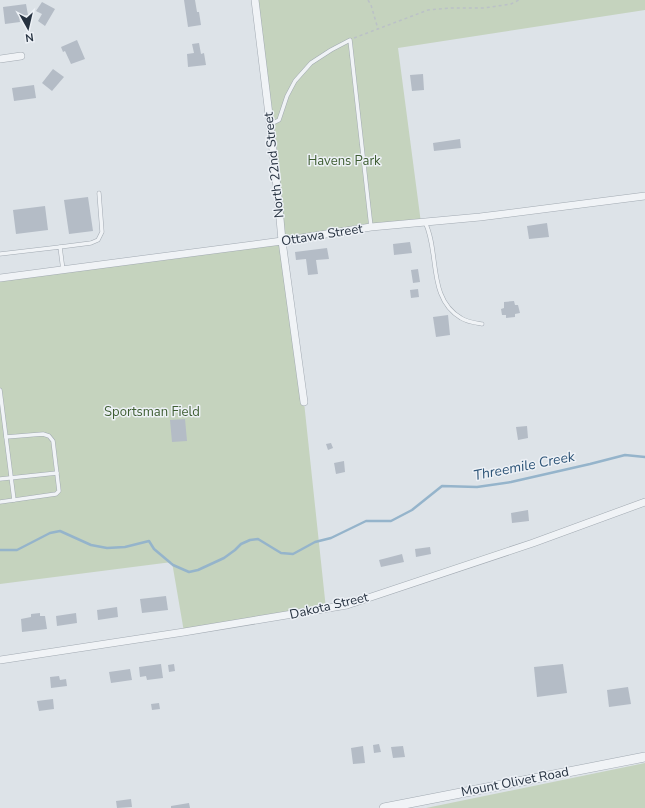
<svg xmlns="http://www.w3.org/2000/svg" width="645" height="808" font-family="'Nunito Sans',sans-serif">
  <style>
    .green { fill: #c5d3be }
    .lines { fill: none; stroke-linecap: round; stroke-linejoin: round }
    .stream { stroke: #95b4cb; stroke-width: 2.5 }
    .building { fill: #b4bcc6 }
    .service-casing { stroke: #a2aab2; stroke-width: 4.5 }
    .minor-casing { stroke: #a2aab2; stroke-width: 8 }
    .tertiary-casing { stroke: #a2aab2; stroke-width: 10 }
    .path { stroke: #bbc1c7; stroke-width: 1.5; stroke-dasharray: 3 3; stroke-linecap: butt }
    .service { stroke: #f0f3f6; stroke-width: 3.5 }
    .minor { stroke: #f0f3f6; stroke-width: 7 }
    .tertiary { stroke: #f0f3f6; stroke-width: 9 }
    .labels { text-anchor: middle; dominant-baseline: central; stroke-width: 3; stroke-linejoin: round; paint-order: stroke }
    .park-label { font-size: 13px; fill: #3e5d32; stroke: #edf1f6 }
    .street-label { font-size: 13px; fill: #263240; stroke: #edf1f6 }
    .water-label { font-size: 14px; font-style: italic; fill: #2d5477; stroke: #edf1f6 }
  </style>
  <rect width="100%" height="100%" fill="#dde3e8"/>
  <g class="green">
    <polygon points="255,0 645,0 645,10 398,48 421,223 282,241 304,402 326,609 184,632 172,562 0,584 0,278 281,241"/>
    <polygon points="645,763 645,808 426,808"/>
  </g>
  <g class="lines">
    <polyline class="stream" points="0,550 17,550 50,533 60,531 91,545 107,548 125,547 149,541 154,549 173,565 189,572 198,570 224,558 235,550 241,544 250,540 258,539 281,553 293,554 315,542 331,538 366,521 391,521 412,510 442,486 477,487 511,482 590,464 625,455 645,457"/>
  </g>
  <g class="building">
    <polygon points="184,0 195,0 197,12 199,12 201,25 188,27"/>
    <polygon points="42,2 55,9 45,26 38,21 42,14 36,11"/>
    <polygon points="26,4 28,15 19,16 20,22 5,24 3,7"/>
    <polygon points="77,40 85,59 71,64 65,51 63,52 61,47"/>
    <polygon points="199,43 201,54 204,53 206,65 188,67 187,54 194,53 192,44"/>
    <polygon points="53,69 64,77 52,91 42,83"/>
    <polygon points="423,74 424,90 412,91 410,75"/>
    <polygon points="34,85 36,98 14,101 12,88"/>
    <polygon points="460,139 461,148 434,151 433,143"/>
    <polygon points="88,197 93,231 69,234 64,200"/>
    <polygon points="45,206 48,230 16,234 13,210"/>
    <polygon points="547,223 549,237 529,239 527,226"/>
    <polygon points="410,242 412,253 394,255 393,244"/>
    <polygon points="327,248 329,259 316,260 318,274 308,275 306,259 296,260 295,252"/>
    <polygon points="418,269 420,282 413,283 411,270"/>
    <polygon points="418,289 419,297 411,298 410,290"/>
    <polygon points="514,301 515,305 518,305 520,313 515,314 515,317 506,318 506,315 502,315 501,309 504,308 504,302"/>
    <polygon points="448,315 450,335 436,337 433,317"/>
    <polygon points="185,419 187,441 172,442 170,420"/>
    <polygon points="527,426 528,438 518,440 516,427"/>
    <polygon points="331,443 333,448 328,450 326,444"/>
    <polygon points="344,461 345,472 336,474 334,463"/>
    <polygon points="528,510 529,521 512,523 511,513"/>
    <polygon points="430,547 431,554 416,557 415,549"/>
    <polygon points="402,554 404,562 381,567 379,560"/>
    <polygon points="166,596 168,610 142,613 140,599"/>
    <polygon points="117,607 118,617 98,620 97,610"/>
    <polygon points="40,613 40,616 45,616 47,629 22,632 21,619 31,617 31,614"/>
    <polygon points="76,613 77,623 57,626 56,616"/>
    <polygon points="161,664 163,678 147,680 146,676 140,677 139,667"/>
    <polygon points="174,664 175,671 169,672 168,665"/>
    <polygon points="563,664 567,693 537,697 534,667"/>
    <polygon points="130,669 132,680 111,683 109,672"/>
    <polygon points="59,676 60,680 66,679 67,686 51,688 50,677"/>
    <polygon points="628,687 631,704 609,707 607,690"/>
    <polygon points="53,699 54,709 39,711 37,701"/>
    <polygon points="159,703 160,709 152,710 151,704"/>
    <polygon points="379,744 381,752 374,753 373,745"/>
    <polygon points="363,746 365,763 353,764 351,748"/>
    <polygon points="403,746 405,757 393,758 391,747"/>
    <polygon points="131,799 132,807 117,808 116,801"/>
    <polygon points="189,803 190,808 171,808 171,806"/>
  </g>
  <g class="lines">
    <g class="service-casing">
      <g id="service">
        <polyline points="270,123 275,122 279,120 287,96 295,81 311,63 331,50 350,40 371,227"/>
        <path d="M425,222C440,253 427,298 461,318C467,322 476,323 482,324"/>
        <polyline points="60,247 91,243 98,240 102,232 99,193"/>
        <polyline points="0,254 60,247 63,270"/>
        <polyline points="0,390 14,500"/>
        <polyline points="0,479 57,473"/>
        <polyline points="0,502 56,494 59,491 53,441 49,436 43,434 6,437"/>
      </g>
    </g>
    <g class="minor-casing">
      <g id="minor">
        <polyline points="255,0 270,123 278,196 282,241 304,402"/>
        <polyline points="0,59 21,56"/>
        <polyline points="0,278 282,241 371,227 480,217 645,196"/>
        <polyline points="0,660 184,632 347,605 533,543 645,502"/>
      </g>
    </g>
    <g class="tertiary-casing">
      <polyline id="tertiary" points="384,808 645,757"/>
    </g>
    <g class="path">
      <polyline points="368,0 371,5 378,29"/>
      <polyline points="354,38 428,10 452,8 484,8 511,4 519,0"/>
    </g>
    <use href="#service" class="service"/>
    <use href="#minor" class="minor"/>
    <use href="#tertiary" class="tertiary"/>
  </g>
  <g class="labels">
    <g class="park-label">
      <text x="344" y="161">Havens Park</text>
      <text x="152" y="412">Sportsman Field</text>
    </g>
    <g class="street-label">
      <text transform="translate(274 165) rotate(-96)">North 22nd Street</text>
      <text transform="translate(322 235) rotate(-9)">Ottawa Street</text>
      <text transform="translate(329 606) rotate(-13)">Dakota Street</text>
      <text transform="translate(515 782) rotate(-11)">Mount Olivet Road</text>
    </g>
    <g class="water-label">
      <text transform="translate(524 466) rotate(-11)">Threemile Creek</text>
    </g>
  </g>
  <g transform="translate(28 28) rotate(172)" stroke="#edf1f6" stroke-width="3" paint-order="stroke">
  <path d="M0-3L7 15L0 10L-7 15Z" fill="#263240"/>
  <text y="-6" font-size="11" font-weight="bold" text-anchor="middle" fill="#263240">N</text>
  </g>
</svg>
